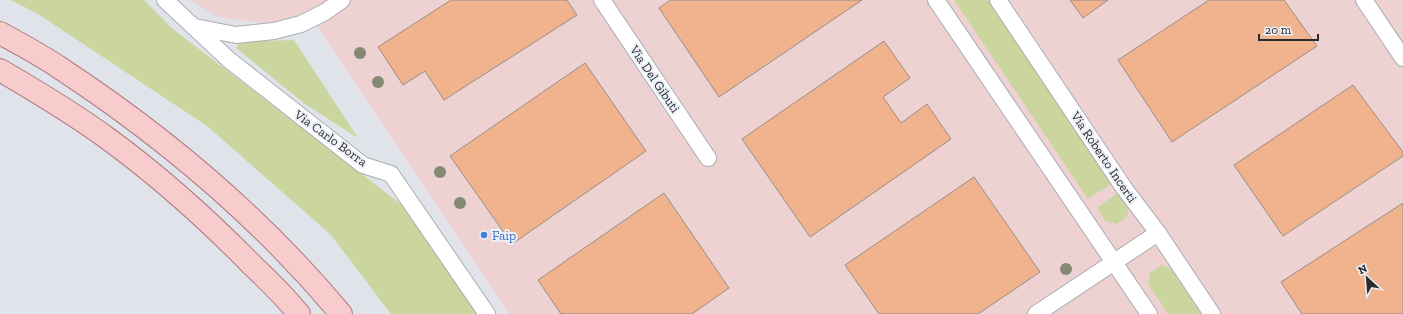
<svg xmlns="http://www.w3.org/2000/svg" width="1403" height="314" font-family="'Zilla Slab',serif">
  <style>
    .industrial { fill: #edd2d1 }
    .green { fill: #cad69d }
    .building { fill: #f1b28e; stroke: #968f8a }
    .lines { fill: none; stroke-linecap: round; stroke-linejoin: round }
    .street-casing { stroke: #abadb4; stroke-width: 18 }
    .primary-casing { stroke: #ad7c7f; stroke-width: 24 }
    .street { stroke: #fff; stroke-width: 16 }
    .primary { stroke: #f8cbcd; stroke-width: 22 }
    .tree { fill: #848971 }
    .shop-dot { fill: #3f7fe0; stroke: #eef0f8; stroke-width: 1.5 }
    .labels { text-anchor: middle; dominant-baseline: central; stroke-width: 4; stroke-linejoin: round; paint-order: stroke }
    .street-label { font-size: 13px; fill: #2a2b2e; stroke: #eef0f8 }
    .shop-label { font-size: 13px; fill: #366cbe; stroke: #eef0f8; text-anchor: start }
  </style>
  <rect width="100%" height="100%" fill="#e1e3eb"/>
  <polygon class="industrial" points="191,0 1403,0 1403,314 509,314 307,11 292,18 269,24 217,17"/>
  <g class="green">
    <polygon points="11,0 144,0 173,29 402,205 460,283 481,314 391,314 331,235 207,126 38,14"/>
    <polygon points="954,0 988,0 1112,183 1088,199"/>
    <polygon points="242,40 260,41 294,40 358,138 305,104 236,48"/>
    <polygon points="1119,192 1127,205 1128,216 1116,224 1105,221 1097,208"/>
    <polygon points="1162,265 1171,269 1201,314 1168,314 1148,284 1150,273"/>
  </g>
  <g class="building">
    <polygon points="451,0 567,0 577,15 444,100 425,71 403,85 378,47"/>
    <polygon points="671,0 862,0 719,97 659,8"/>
    <polygon points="1070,0 1108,0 1083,18"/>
    <polygon points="1209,0 1284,0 1317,46 1172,142 1118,60"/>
    <polygon points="884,41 910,78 883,97 901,123 927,104 951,139 810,237 742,139"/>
    <polygon points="585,63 646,151 512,244 450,156"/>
    <polygon points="1353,85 1403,152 1403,156 1283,236 1234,165"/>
    <polygon points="974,177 1040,272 978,314 879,314 845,265"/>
    <polygon points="664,193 729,288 692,314 561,314 538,280"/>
    <polygon points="1403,203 1403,314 1302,314 1281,282"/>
  </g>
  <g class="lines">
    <g class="street-casing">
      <g id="street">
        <polyline points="165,0 228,59 363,165 391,174 487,314"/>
        <polyline points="602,0 708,158"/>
        <polyline points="936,0 1149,314"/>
        <polyline points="998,0 1124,188 1158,233 1212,314"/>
        <polyline points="1364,0 1403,58"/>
        <polyline points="195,27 236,35 274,31 301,24 325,12 342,0"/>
        <polyline points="1036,314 1158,233"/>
      </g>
    </g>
    <g class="primary-casing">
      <g id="primary">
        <path d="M0,33C20,44 41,55 60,68C165,137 261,218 341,314"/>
        <path d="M0,70C36,91 73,113 107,138C159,176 208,220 253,266C269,281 285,297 299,314"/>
      </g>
    </g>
    <use href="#street" class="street"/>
    <use href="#primary" class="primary"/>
  </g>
  <g class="tree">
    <circle cx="360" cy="53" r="6"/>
    <circle cx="378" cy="82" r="6"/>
    <circle cx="440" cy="172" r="6"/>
    <circle cx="460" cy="203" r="6"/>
    <circle cx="1066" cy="269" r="6"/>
  </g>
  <circle class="shop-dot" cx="484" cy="235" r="4"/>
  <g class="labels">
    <g class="street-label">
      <text transform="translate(655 79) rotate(56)">Via Del Gibuti</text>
      <text transform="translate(331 138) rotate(36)">Via Carlo Borra</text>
      <text transform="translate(1104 157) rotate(56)">Via Roberto Incerti</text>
    </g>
    <g class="shop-label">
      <text x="492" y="235">Faip</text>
    </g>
  </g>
  <g transform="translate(1367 278) rotate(334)" stroke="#eef0f8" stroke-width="3" paint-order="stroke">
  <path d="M0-3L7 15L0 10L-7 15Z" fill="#2a2b2e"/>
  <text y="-6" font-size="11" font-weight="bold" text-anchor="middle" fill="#2a2b2e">N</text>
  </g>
  <path d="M1259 34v6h59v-6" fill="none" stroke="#2a2b2e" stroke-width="2"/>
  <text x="1265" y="34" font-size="12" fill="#2a2b2e" stroke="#eef0f8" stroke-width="3" paint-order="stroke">20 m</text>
</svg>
